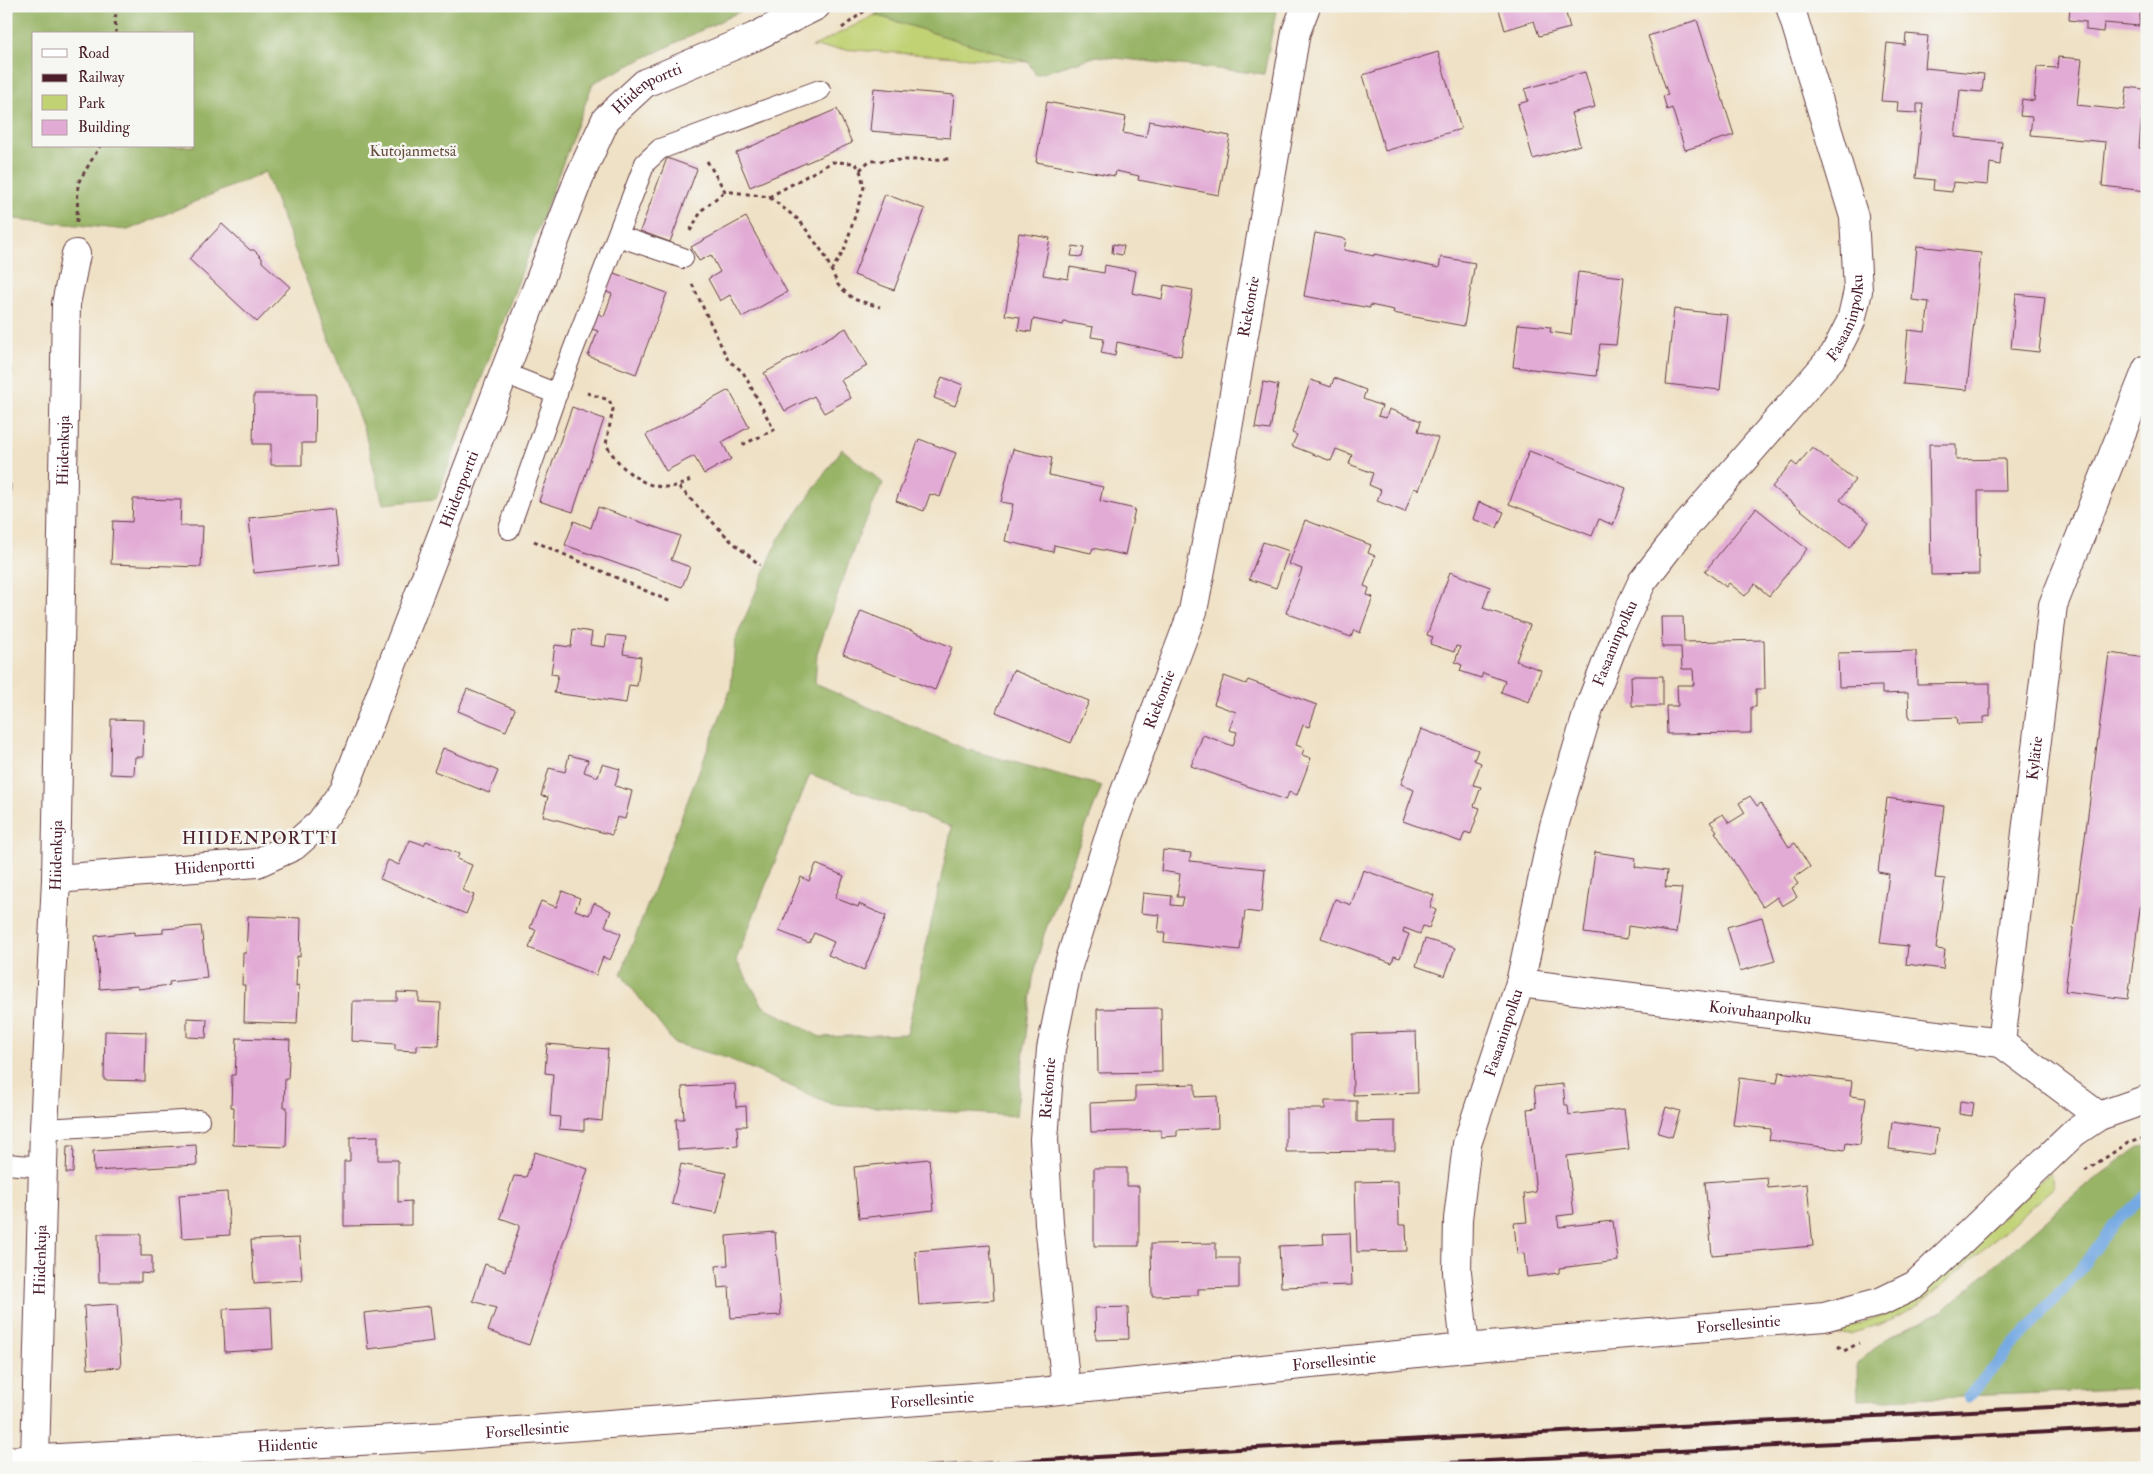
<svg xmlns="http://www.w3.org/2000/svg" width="2153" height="1474" font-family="'IM FELL Double Pica',serif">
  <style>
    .green { fill: #c1d275; stroke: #867850 }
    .forest { fill: #98b466; stroke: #716a48; fill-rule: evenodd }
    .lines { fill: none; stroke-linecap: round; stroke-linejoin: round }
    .stream { stroke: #75a9e2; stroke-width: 11 }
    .building { fill: #e2abd5 }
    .lane-casing { stroke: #633c42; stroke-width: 22 }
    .street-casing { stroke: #633c42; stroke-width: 30 }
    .path { stroke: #633c42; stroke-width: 3; stroke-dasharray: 4 4; stroke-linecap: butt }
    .lane { stroke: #fff; stroke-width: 20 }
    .street { stroke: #fff; stroke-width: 28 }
    .rail { stroke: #4a1f2b; stroke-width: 4 }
    .labels { text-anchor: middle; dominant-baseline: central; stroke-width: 5; stroke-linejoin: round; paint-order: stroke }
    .street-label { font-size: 16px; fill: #4a1f2b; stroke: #f6f6f2 }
    .park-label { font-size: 16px; fill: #684c3e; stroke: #f6f6f2 }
    .neighbourhood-label { font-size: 18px; letter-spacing: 1px; fill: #4a1f2b; stroke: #f6f6f2 }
  </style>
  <rect width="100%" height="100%" fill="#f6f6f2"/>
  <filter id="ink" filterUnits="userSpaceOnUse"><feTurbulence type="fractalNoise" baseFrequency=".02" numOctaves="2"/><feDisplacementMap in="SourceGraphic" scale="10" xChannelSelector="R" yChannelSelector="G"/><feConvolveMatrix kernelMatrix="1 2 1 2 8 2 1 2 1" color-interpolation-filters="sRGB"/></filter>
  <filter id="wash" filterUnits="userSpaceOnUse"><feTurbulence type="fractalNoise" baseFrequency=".0096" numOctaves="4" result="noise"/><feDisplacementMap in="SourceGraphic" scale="20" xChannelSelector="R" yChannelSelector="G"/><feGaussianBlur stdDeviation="1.12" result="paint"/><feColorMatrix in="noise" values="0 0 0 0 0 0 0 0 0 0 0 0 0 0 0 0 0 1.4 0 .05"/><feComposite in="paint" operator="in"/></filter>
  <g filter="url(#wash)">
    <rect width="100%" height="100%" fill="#efe1c5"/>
    <g class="green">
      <polygon points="875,15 1028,62 812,47"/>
      <polygon points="2050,1172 2054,1187 1922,1303 1892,1320 1851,1334 1832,1336 1831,1331 1847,1328 1898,1309 1924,1290"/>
    </g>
    <g class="forest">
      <path d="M6,6H751L593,83L436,499L383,504L365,433L265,172L128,230L6,218ZM34,34H194V146H34Z"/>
      <polygon points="882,6 1277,6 1264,74 1097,56 1036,75 1028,62 875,15"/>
      <path d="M842,449L883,483L858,537L817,653L815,684L965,749L1102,786L1044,934L1033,978L1016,1116L831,1104L727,1058L674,1043L621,974L731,688L735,641L778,540ZM810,774L952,827L907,1034L820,1037L763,1006L736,960Z"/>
      <polygon points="2147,1146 2147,1389 1858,1400 1857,1364 1885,1339 1944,1310 2081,1189 2139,1147"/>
    </g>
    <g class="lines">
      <polyline class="stream" points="1968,1397 2078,1272 2114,1224 2147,1194"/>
    </g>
    <g id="blocks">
      <g class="building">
        <polygon points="1498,6 1564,6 1570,28 1539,36 1534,21 1505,30"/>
        <polygon points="2070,6 2141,6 2139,26 2104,23 2103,32 2086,30 2086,22 2069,20"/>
        <polygon points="1697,20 1734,135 1685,150 1672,108 1667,110 1663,96 1668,95 1648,36"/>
        <polygon points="1906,34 1928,36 1925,68 1984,74 1982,92 1960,90 1955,137 2002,142 2000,165 1990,163 1988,185 1953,182 1952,192 1933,190 1934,180 1916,178 1923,104 1917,104 1917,113 1897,112 1898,102 1881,101 1887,43 1905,45"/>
        <polygon points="1438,52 1461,129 1385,151 1363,75"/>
        <polygon points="2058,57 2082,59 2077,105 2124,110 2127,87 2144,89 2139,148 2147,149 2147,191 2102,186 2106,142 2030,135 2032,117 2020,116 2022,99 2034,101 2037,67 2057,68"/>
        <polygon points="1585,72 1595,107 1571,113 1580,145 1533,159 1518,104 1528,101 1525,89"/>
        <polygon points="874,88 954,95 950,138 870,131"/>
        <polygon points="1047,102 1126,117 1123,133 1146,137 1149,121 1230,136 1219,195 1138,180 1139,176 1116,171 1115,176 1036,162"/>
        <polygon points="837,109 852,143 750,187 736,153"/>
        <polygon points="667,158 697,169 670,242 640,231"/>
        <polygon points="885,194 925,209 894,290 854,275"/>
        <polygon points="746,217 787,292 742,317 730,295 720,301 708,279 720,272 711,255 699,261 691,247"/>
        <polygon points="222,224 250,250 254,250 262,258 262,262 290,287 257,322 189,259"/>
        <polygon points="1019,233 1050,238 1043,275 1068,279 1070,267 1104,273 1105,265 1136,271 1132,293 1162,299 1164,285 1193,290 1181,356 1117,342 1115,356 1101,353 1104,339 1091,337 1093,327 1064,322 1063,325 1033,319 1031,332 1018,330 1020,317 1005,315"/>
        <polygon points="1315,233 1346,239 1344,250 1374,256 1374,254 1439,268 1441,257 1475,263 1464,326 1393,313 1394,310 1370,305 1370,308 1304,296"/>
        <polygon points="1113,244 1124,246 1122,255 1112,253"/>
        <polygon points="1073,246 1084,248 1082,257 1071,256"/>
        <polygon points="1917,246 1981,253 1967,390 1903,384 1908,330 1925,332 1929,302 1912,300"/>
        <polygon points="606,270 667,293 636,374 588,356 598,331 586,327 592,311 604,316 612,294 598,289"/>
        <polygon points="1578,272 1624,277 1616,345 1600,344 1596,376 1513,367 1518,324 1551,327 1550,332 1571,335"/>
        <polygon points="2016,294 2045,297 2039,352 2011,349"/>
        <polygon points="1674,309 1728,315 1720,390 1666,384"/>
        <polygon points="846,328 867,366 841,380 851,398 824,413 814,396 785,411 764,373"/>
        <polygon points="6,368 11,368 10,403 6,403"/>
        <polygon points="942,377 963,385 955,406 934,398"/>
        <polygon points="1334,378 1366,390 1363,399 1382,406 1378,416 1386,418 1389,409 1421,421 1418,431 1438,438 1419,490 1414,488 1405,512 1377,501 1381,490 1369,485 1373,473 1349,464 1352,455 1336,449 1331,461 1292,446 1297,435 1292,433 1311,380 1331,387"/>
        <polygon points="1263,382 1278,385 1270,430 1255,428"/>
        <polygon points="729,390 749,427 722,442 731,459 704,474 694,456 666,471 646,435"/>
        <polygon points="254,394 316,394 315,443 302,443 302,465 271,465 271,444 253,444"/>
        <polygon points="572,407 604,419 573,512 539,501"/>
        <polygon points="919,439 956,453 940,497 930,494 924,511 896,501"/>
        <polygon points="1929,444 1956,444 1956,460 2005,459 2006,491 1978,491 1979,574 1931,575"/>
        <polygon points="1812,447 1855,480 1840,500 1869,522 1849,548 1772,487 1792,462 1797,466"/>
        <polygon points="1013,449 1052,458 1049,475 1103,487 1100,501 1135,509 1125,555 1093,548 1091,553 1054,545 1053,552 1005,541 1013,504 1001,502"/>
        <polygon points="1529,451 1626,488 1613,525 1599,519 1592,536 1509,504"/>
        <polygon points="6,484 11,484 10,520 6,519"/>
        <polygon points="133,499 181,500 180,526 203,526 201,567 111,564 113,521 132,522"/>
        <polygon points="1479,502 1504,512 1497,528 1473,519"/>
        <polygon points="598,507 680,536 671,560 690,567 682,587 565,545 574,521 591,528"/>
        <polygon points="1756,508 1807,549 1769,596 1755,584 1745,596 1729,583 1726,587 1705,571"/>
        <polygon points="334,509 340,564 254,573 249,518"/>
        <polygon points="1305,520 1371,545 1368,553 1375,556 1364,586 1369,588 1367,595 1373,597 1360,633 1354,630 1351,637 1286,613 1302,569 1289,564"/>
        <polygon points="1263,542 1289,551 1276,588 1249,579"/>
        <polygon points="1450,572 1490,587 1483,608 1530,625 1516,661 1541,670 1529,702 1501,692 1505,681 1483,673 1481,678 1460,671 1462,665 1455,662 1460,647 1456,646 1454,652 1430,644 1433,637 1427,635"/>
        <polygon points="6,606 9,606 8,642 6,642"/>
        <polygon points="861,611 952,647 935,690 843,654"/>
        <polygon points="1661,617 1683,617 1684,642 1764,640 1765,689 1756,689 1756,707 1751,707 1751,733 1667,734 1666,706 1678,706 1677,685 1694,685 1693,669 1682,669 1681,647 1662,647"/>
        <polygon points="573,629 592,632 590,645 605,647 607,635 626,637 623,654 641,657 637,686 629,685 626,703 554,693 558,675 551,674 555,645 571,647"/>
        <polygon points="1916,651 1917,684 1990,683 1990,716 1984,717 1984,723 1958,724 1957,717 1909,719 1908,693 1882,694 1882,686 1839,687 1838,653"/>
        <polygon points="2109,653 2147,658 2147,856 2128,999 2065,991"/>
        <polygon points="1013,670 1089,701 1071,743 996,712"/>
        <polygon points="1224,676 1246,684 1248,680 1317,705 1309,727 1303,725 1296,745 1304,748 1302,755 1311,758 1297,795 1289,792 1286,800 1191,766 1203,735 1233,746 1237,732 1229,730 1236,712 1214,704"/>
        <polygon points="1631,676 1663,676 1663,706 1632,706"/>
        <polygon points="467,689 515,709 506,731 458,711"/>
        <polygon points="111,719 144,720 143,757 135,757 134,775 110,774"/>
        <polygon points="1421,729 1478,750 1474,760 1481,763 1473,785 1481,787 1474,806 1480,808 1471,834 1465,832 1461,842 1403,821 1414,790 1401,784"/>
        <polygon points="443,748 498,771 489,793 434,771"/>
        <polygon points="569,755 588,760 584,772 598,777 602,764 620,769 615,786 632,791 625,819 617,817 612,835 543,816 548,797 541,796 549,768 565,772"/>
        <polygon points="1750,796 1757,806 1761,803 1789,847 1795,843 1810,867 1794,878 1798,884 1792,888 1797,897 1782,906 1777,897 1763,907 1715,832 1717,831 1710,822 1723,814 1729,823 1745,813 1739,803"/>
        <polygon points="1887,798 1944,806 1935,878 1945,879 1936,949 1945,950 1943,969 1906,964 1908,946 1880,943 1889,874 1878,872"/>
        <polygon points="410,840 424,845 426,841 459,854 457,859 472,865 462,890 474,895 466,914 380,879 388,860 399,865"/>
        <polygon points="1163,850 1191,853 1190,861 1265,869 1261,913 1245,911 1240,950 1164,942 1165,933 1158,933 1160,915 1141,913 1143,893 1172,896 1171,905 1182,906 1184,897 1177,897 1180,874 1161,871"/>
        <polygon points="1595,852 1636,858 1635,867 1667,871 1665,887 1682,888 1676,933 1628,926 1627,939 1584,933"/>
        <polygon points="816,864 844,876 835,898 858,907 859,904 886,916 864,970 828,955 834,942 814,933 809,943 779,931 801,877 809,881"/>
        <polygon points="1363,870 1434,895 1430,907 1436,910 1429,928 1423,926 1420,934 1404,928 1403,932 1409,934 1400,958 1394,956 1392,963 1321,938 1335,899 1351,905"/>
        <polygon points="562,891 580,898 575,910 589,915 594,903 611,911 605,926 621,934 610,960 603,957 596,975 529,948 536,930 530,928 541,901 556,907"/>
        <polygon points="248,916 301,918 300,957 297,956 296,986 299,985 297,1024 244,1022 245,985 242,985 243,953 246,953"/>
        <polygon points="1762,917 1775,961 1740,971 1727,927"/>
        <polygon points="201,926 207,978 169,982 170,985 138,989 138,986 100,989 95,936 134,932 134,935 163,933 163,929"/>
        <polygon points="1425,939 1455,948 1445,976 1416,966"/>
        <polygon points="397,992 419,993 419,1002 441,1003 439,1046 417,1045 417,1051 395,1050 395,1044 352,1041 353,1001 397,1001"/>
        <polygon points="1161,1008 1162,1072 1098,1073 1097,1009"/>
        <polygon points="187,1018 207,1019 206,1038 187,1037"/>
        <polygon points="105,1031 146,1032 145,1081 104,1080"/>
        <polygon points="1416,1032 1418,1093 1353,1095 1352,1034"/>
        <polygon points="237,1038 290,1040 288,1079 285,1079 284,1107 287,1107 286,1147 233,1145 234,1107 231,1107 232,1075 235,1075"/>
        <polygon points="547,1044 608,1049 602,1121 584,1119 584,1131 559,1129 560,1117 550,1116 553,1074 545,1073"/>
        <polygon points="1779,1072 1852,1081 1850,1096 1866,1098 1860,1145 1846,1143 1845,1150 1769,1140 1771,1129 1733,1125 1739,1078 1777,1083"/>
        <polygon points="735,1084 736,1107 746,1106 747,1126 737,1126 738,1146 678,1150 676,1119 684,1119 682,1087"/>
        <polygon points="1195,1084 1195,1097 1217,1096 1218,1128 1177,1130 1177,1136 1161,1137 1161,1130 1091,1132 1090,1103 1135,1101 1135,1086"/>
        <polygon points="1563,1084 1565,1105 1568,1105 1569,1115 1624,1109 1629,1149 1567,1156 1574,1214 1557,1216 1559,1227 1613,1221 1618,1261 1559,1268 1559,1273 1527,1277 1524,1253 1517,1254 1514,1223 1527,1222 1524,1194 1536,1192 1527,1109 1536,1108 1534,1087"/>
        <polygon points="1325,1101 1357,1101 1357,1122 1395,1121 1395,1151 1286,1152 1286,1109 1325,1109"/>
        <polygon points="1960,1101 1974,1103 1972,1116 1959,1114"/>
        <polygon points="1666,1107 1680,1111 1672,1137 1658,1133"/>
        <polygon points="1892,1122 1938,1129 1934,1155 1889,1149"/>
        <polygon points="378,1136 378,1160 398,1160 398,1202 411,1201 411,1225 344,1226 344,1161 350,1161 350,1137"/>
        <polygon points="196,1145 197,1165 94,1171 93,1151"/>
        <polygon points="67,1146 74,1146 73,1173 66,1173"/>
        <polygon points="535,1152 588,1169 529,1345 488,1331 496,1308 473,1301 485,1264 505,1271 520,1225 500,1218 514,1176 526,1177"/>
        <polygon points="929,1159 934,1210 859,1218 854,1167"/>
        <polygon points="681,1164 726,1173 717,1213 672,1204"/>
        <polygon points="1094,1168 1127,1168 1127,1186 1139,1186 1139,1246 1094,1246"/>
        <polygon points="1767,1177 1768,1188 1807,1184 1813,1246 1712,1255 1705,1182"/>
        <polygon points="1398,1181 1399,1225 1406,1225 1407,1251 1357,1252 1355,1182"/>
        <polygon points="227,1192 230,1235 182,1238 179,1195"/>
        <polygon points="775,1232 781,1315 731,1318 729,1287 718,1288 716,1266 728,1265 726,1236"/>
        <polygon points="1350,1233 1352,1285 1281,1287 1279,1246 1324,1244 1323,1234"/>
        <polygon points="98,1234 141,1234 141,1256 152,1256 152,1274 141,1273 141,1282 99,1282"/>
        <polygon points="299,1238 302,1280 254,1283 251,1240"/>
        <polygon points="1216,1243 1216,1258 1239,1258 1239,1288 1198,1289 1198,1295 1152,1296 1151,1244"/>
        <polygon points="990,1245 994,1300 919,1305 915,1251"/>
        <polygon points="117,1304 121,1367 88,1369 84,1306"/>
        <polygon points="430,1306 434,1341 368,1349 364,1313"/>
        <polygon points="271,1307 273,1349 225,1352 223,1309"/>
        <polygon points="1128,1307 1129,1339 1096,1340 1095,1308"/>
      </g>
    </g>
  </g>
  <g filter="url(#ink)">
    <use href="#blocks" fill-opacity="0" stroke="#633c42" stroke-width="1"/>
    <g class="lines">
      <g class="lane-casing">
        <g id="lane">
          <polyline points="618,236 683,258"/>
          <polyline points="504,373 557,394"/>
          <polyline points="509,529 560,384 645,163 660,149 820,90"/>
          <polyline points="44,1129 199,1120"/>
          <polyline points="6,1164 43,1167"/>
        </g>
      </g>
      <g class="street-casing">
        <g id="street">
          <path id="s1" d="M56,879L257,863L294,846L320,823L344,790L579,178L606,119L645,83L754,37L816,6"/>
          <path id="s2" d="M1520,983L2001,1043"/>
          <path id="s3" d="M2099,1116L2001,1043L2053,605L2147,369"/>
          <path id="s4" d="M1465,1348L1457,1272L1458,1219L1467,1144L1520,983L1554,826L1589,708L1616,638L1642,582L1679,534L1834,355L1851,321L1858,291L1854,217L1790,6"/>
          <path id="s5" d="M1066,1389L1049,1223L1044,1139L1051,1049L1068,966L1115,818L1193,611L1226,440L1296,32L1306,6"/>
          <path id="s6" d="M35,1459L44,1129L56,879L66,304L76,254"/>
          <path id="s7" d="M6,1461L449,1436L1040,1392L1465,1348L1824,1317L1880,1302L1915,1285L2075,1132L2099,1116L2142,1101H2147"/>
        </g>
      </g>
      <g class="path">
        <polyline points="842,28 871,6"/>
        <polyline points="116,34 115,17 120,6"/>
        <polyline points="707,161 725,191 769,197 799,220 824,254 838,285 853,299 880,307"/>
        <polyline points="860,170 869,161 949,159"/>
        <polyline points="769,197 832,162 855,163 860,170 864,187 844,251 832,269"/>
        <polyline points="77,222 78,183 100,146"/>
        <polyline points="690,231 702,210 725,191"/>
        <polyline points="692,284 728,360 743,372 774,430 742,445"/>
        <path d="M587,393L609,400L613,409L606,444C622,474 657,500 690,480"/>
        <polyline points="679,487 730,540 760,565"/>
        <polyline points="534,541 671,602"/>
        <polyline points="2085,1171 2128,1143 2147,1137"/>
        <polyline points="1838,1346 1844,1351 1859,1343"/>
      </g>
      <use href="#lane" class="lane"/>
      <use href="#street" class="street"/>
      <g class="rail">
        <polyline points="907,1468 1327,1444 2147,1402"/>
        <polyline points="1350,1468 2147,1427"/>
      </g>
    </g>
  </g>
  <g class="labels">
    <g class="street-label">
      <text stroke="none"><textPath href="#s1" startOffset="1090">Hiidenportti</textPath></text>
      <text stroke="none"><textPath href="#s5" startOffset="1112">Riekontie</textPath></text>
      <text stroke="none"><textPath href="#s4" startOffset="1132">Fasaaninpolku</textPath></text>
      <text stroke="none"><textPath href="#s6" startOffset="1009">Hiidenkuja</textPath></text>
      <text stroke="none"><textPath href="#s1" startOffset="640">Hiidenportti</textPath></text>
      <text stroke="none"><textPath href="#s4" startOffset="728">Fasaaninpolku</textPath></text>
      <text stroke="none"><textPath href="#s5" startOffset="708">Riekontie</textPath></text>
      <text stroke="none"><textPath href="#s3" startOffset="409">Kylätie</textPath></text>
      <text stroke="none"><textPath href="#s6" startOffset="604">Hiidenkuja</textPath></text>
      <text stroke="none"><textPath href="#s1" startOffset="159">Hiidenportti</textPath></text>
      <text stroke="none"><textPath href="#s2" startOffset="242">Koivuhaanpolku</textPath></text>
      <text stroke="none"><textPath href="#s4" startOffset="322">Fasaaninpolku</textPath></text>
      <text stroke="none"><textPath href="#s5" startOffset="302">Riekontie</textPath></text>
      <text stroke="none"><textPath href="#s6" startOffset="199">Hiidenkuja</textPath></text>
      <text stroke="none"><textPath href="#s7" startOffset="1738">Forsellesintie</textPath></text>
      <text stroke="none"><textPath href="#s7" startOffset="1332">Forsellesintie</textPath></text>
      <text stroke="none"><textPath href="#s7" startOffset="928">Forsellesintie</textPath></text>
      <text stroke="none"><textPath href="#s7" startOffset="522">Forsellesintie</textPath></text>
      <text stroke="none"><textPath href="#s7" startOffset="282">Hiidentie</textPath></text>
    </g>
    <g class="park-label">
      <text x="413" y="151">Kutojanmetsä</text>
    </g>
    <g class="neighbourhood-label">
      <text x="260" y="838">HIIDENPORTTI</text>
    </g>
  </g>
  <rect width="2153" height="1474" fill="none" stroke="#f6f6f2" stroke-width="25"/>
  <rect x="32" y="32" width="162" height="115" fill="#f6f6f2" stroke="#b1a0a2"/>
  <rect x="42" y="49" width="25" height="8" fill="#ffffff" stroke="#b1a0a2"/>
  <text x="78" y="58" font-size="15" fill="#4a1f2b">Road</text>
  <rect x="42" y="74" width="25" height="8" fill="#4a1f2b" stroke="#b1a0a2"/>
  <text x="78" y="82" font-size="15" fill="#4a1f2b">Railway</text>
  <rect x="42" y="95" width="25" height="15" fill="#c1d275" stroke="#b1a0a2"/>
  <text x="78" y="108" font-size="15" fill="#4a1f2b">Park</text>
  <rect x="42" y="120" width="25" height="15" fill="#e2abd5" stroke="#b1a0a2"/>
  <text x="78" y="132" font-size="15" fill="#4a1f2b">Building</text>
</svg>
